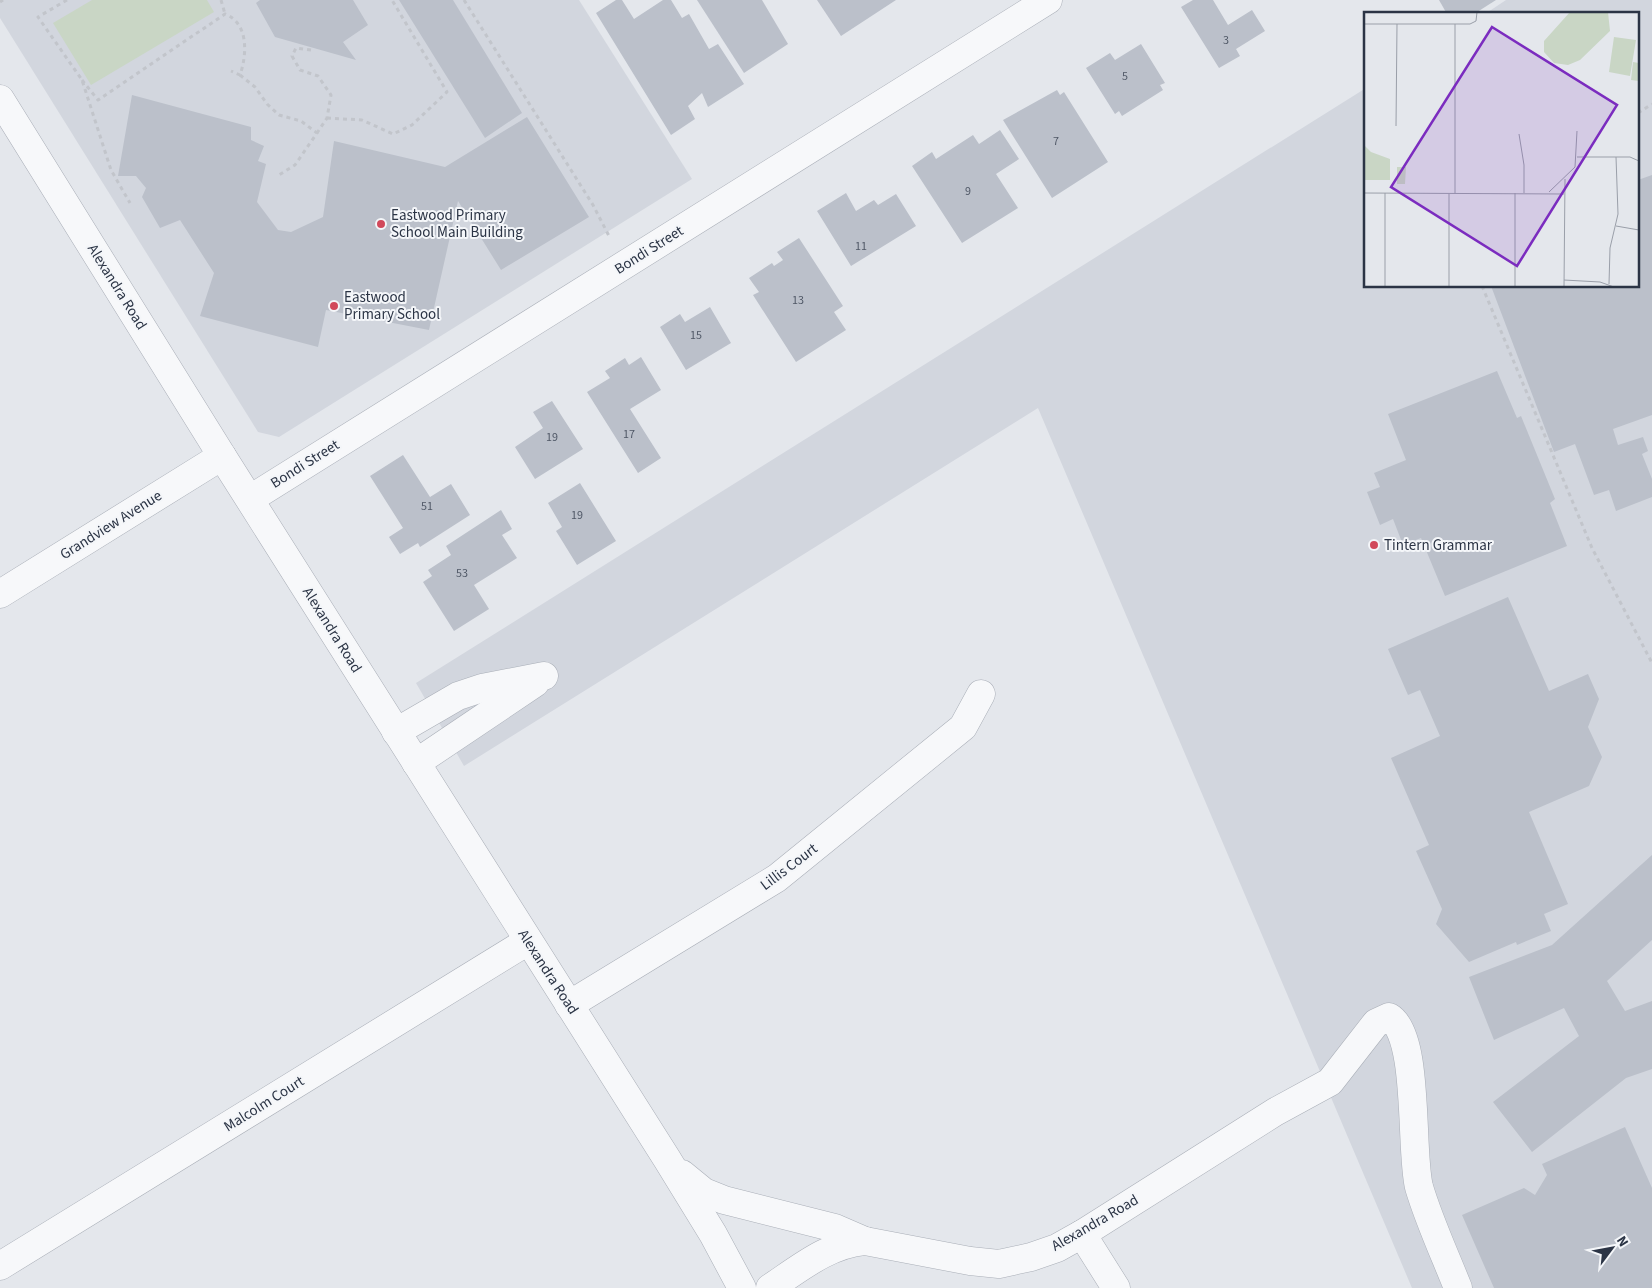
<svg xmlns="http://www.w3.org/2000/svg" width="1652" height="1288" font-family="'Source Sans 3',sans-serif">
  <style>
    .built { fill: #d2d6de }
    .green { fill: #c9d6c5 }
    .building { fill: #bbc0ca }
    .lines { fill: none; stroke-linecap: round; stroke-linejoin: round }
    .minor-casing { stroke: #a9aeb7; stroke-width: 29 }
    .path { stroke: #c2c5cb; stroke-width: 3; stroke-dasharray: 4 4; stroke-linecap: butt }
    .minor { stroke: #f7f8fa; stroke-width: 28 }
    .poi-dot { fill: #d1495b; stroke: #f4f6f9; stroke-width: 2 }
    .labels { text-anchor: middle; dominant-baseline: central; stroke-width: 4; stroke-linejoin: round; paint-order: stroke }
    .number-label { font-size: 12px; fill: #4f5766 }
    .poi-label { font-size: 15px; fill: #2b3445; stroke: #f4f6f9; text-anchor: start }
    .street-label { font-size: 15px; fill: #2b3445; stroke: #f4f6f9 }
    .inset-road { fill: none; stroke: #9a9fa9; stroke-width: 1 }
    .view { fill: #7b2cbf; fill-opacity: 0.15; stroke: #7b2cbf; stroke-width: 2.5 }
    .inset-edge { fill: none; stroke: #2b3445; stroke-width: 2.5 }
  </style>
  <rect width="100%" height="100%" fill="#e4e7ec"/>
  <g class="built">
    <polygon points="0,0 579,0 692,179 279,437 258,432 0,18"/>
    <polygon points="1506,0 1652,0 1652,1288 1412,1288 1038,408 464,766 416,683 1366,88 1366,286 1638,286 1638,14 1485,14"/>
  </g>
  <polygon class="green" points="92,0 207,0 214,12 91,85 53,23"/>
  <g class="building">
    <polygon points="260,0 353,0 368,25 343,42 356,60 275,37 256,3"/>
    <polygon points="399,0 453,0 522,113 485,138"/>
    <polygon points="616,0 622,0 634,19 663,0 671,0 682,18 689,14 709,49 718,44 744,84 708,107 702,93 688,106 695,119 671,135 596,13"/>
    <polygon points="697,0 762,0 788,44 744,73"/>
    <polygon points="817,0 896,0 841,36"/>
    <polygon points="1193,0 1213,0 1228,25 1252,10 1265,31 1236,49 1240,56 1219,68 1181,7"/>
    <polygon points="1439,0 1496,0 1474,14 1447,14"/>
    <polygon points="1141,44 1165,83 1160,85 1163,90 1122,116 1119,111 1115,114 1086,68 1110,53 1115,60"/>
    <polygon points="1057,90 1060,95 1064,92 1108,162 1052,198 1003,120"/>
    <polygon points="132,95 251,127 251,140 264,146 258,161 266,164 257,202 278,230 291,232 323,217 334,141 445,167 527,117 589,217 501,270 458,201 429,330 326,310 318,347 200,316 214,273 180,220 160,228 142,197 146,188 136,176 118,176"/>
    <polygon points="1000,130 1019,159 996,174 1018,208 962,243 912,166 932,152 936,159 973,135 979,144"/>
    <polygon points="1652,175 1652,415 1613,429 1618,445 1643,437 1648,451 1642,454 1652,479 1652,497 1616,511 1609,490 1594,495 1575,444 1554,452 1491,286 1638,286 1638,180"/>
    <polygon points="846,193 856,211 874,200 878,205 896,194 916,226 851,266 817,211"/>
    <polygon points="799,238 843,306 834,312 846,330 796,362 753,295 759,292 749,278 772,263 774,266 783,260 777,252"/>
    <polygon points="710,307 731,343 686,370 660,327 680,314 685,322"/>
    <polygon points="641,357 661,390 630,409 661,458 638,473 587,392 610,378 605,371 625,358 629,365"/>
    <polygon points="1497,371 1517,418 1521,416 1555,499 1550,503 1567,546 1445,596 1421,538 1403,545 1393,519 1380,525 1367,492 1380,487 1374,473 1406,460 1388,414"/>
    <polygon points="552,401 583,449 535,479 515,447 543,428 533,412"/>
    <polygon points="403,455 430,497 451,484 470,515 420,547 418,543 400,554 389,537 403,528 370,476"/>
    <polygon points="580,483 616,541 577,565 556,531 562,527 548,503"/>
    <polygon points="501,510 512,529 502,535 517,558 474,585 489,609 454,631 423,582 432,576 428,570 451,555 446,546"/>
    <polygon points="1508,597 1549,691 1588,674 1599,699 1588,727 1602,757 1589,786 1529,812 1568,904 1544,914 1551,931 1517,945 1516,942 1469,962 1436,924 1442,909 1416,851 1429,845 1391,758 1440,736 1420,690 1408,695 1388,649"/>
    <polygon points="1652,855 1652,940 1607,981 1625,1011 1652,1001 1652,1069 1626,1078 1532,1152 1493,1102 1579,1036 1564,1008 1494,1040 1469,977 1552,945"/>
    <polygon points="1625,1127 1652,1188 1652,1288 1494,1288 1462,1215 1524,1188 1535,1195 1547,1175 1542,1164"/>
  </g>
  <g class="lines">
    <g class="minor-casing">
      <g id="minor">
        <polyline points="0,99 222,456 667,1159 713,1234 742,1288"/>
        <polyline points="250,499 1048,0"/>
        <polyline points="0,594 222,456"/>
        <polyline points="396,732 458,696 482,688 544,676"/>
        <polyline points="416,763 535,683"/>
        <polyline points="569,1005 777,878 963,727 981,694"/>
        <path d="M682,1174L704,1192L724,1200L835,1228L865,1241L970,1261L999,1264L1031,1257L1057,1248L1082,1234L1275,1112L1330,1082L1376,1023L1389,1017C1420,1034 1410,1153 1419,1187C1429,1221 1445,1255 1458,1288"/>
        <polyline points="1082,1234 1116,1288"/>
        <polyline points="0,1266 528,941"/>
        <path d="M770,1288C800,1268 829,1244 865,1241"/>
      </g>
    </g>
    <g class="path">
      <polyline points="67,0 38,17 82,80 111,170 130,203"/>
      <polyline points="221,0 225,14"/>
      <polyline points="464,0 593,205 609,236"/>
      <polyline points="0,2 3,0"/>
      <polyline points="311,50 296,48 292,56 300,70 318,76 331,95 327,118 317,133"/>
      <polyline points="240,75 255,87 267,104 279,115 301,121 317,133 295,165 279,175"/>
      <path d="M82,80L98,100L225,14C249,23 247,55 240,75L231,71"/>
      <polyline points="1638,113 1652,104"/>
      <polyline points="327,118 362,120 393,134 412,125 447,92 392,0"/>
      <polyline points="1482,286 1592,548 1652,663"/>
    </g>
    <use href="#minor" class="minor"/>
  </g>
  <g class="poi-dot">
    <circle cx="381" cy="224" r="5"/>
    <circle cx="334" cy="306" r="5"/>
    <circle cx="1374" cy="545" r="5"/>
  </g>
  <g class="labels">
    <g class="number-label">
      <text x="1226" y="40">3</text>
      <text x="1125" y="76">5</text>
      <text x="1056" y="141">7</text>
      <text x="968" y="191">9</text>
      <text x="861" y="246">11</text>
      <text x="798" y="300">13</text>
      <text x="696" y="335">15</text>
      <text x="629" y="434">17</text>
      <text x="552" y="437">19</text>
      <text x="427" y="506">51</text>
      <text x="577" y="515">19</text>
      <text x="462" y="573">53</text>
    </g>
    <g class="poi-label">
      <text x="391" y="215">Eastwood Primary<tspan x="391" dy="17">School Main Building</tspan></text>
      <text x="344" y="297">Eastwood<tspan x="344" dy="17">Primary School</tspan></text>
      <text x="1384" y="545">Tintern Grammar</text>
    </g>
    <g class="street-label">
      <text transform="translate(649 250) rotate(-32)">Bondi Street</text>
      <text transform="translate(117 287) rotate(58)">Alexandra Road</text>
      <text transform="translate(305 464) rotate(-32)">Bondi Street</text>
      <text transform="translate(111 525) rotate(-32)">Grandview Avenue</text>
      <text transform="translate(332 630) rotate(58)">Alexandra Road</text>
      <text transform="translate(789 867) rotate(-37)">Lillis Court</text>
      <text transform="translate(548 972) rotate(57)">Alexandra Road</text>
      <text transform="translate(264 1104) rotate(-32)">Malcolm Court</text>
      <text transform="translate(1095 1223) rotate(-30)">Alexandra Road</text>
    </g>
  </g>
  <g transform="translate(1364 12)">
    <rect width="275" height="275" fill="#e4e7ec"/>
    <path d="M206,0H244L246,19L216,48L204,53L190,51L180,40V29ZM250,25L272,28L266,64L245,60ZM269,50L275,51V69L267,68ZM0,133L7,140L26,147V168H0ZM33,155H42L41,172H33Z" fill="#c9d6c5"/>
    <path class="inset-road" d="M0,12H106L112,9L113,0M91,12V181M32,114L33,12M155,122L160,153V181M213,145H266L275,149M185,180L211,155L213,119M0,181L200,182M252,214L275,218M200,268L236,270L250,275M245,272L246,236L254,202L252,145M21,275V181M85,275V182M151,275V181M200,275L201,167"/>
    <path class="view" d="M128,15L253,93L153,254L27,175Z"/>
    <rect width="275" height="275" class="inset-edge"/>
  </g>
  <g transform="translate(1612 1248) rotate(58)" stroke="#f4f6f9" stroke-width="4" paint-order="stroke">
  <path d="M0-4L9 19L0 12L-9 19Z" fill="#2b3445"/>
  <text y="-8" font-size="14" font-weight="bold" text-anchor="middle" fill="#2b3445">N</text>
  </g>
</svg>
